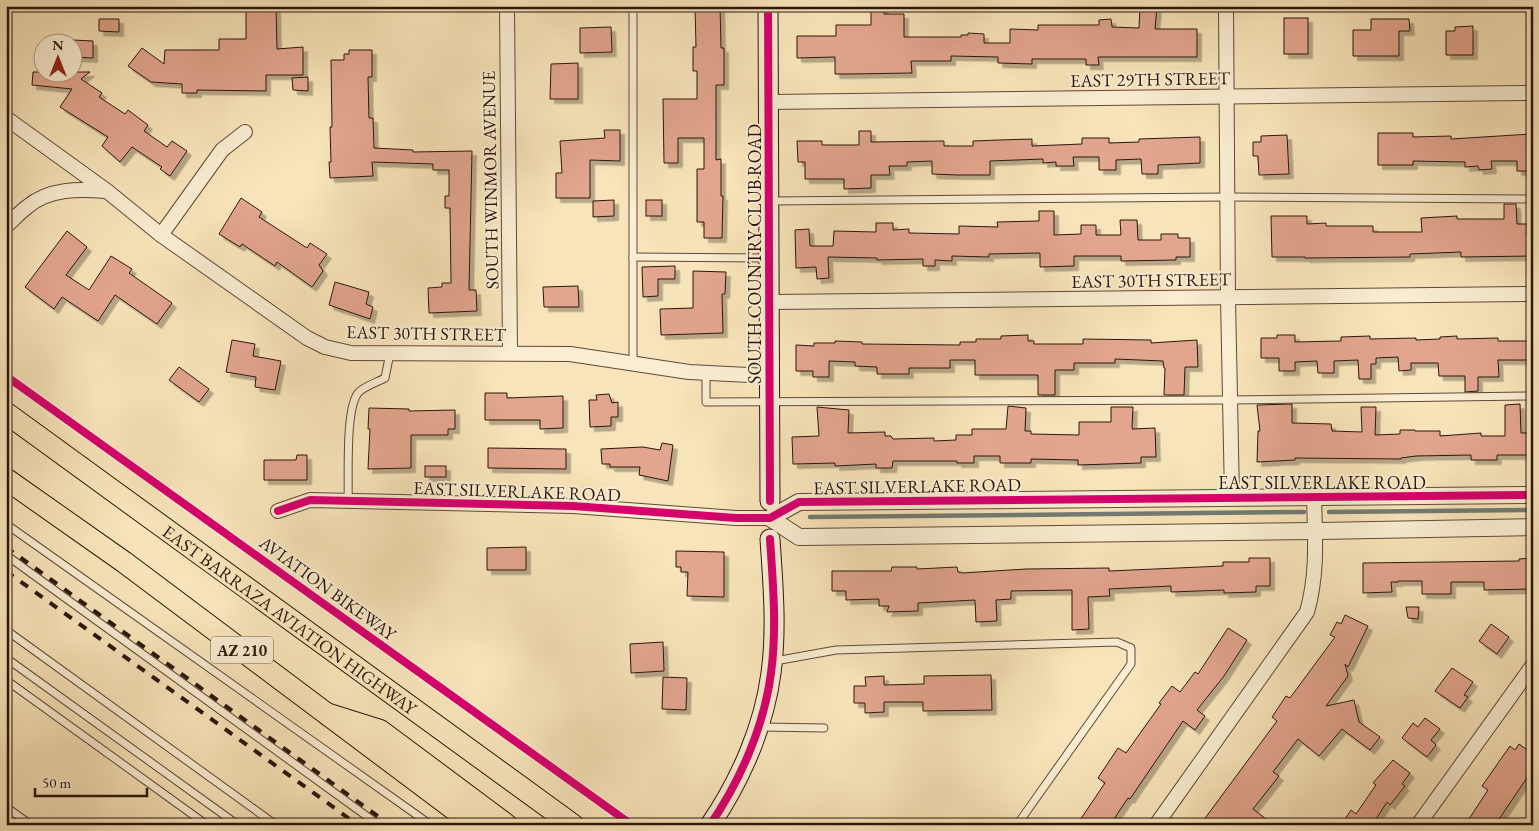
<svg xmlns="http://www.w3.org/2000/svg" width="1539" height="831" font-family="'EB Garamond',serif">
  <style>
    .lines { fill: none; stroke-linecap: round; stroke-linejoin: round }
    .stream { stroke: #707b72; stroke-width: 4.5 }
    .building { fill: #e2a58e; stroke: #2a160d; filter: url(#shadow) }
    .service-casing { stroke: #5e4a38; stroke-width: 9 }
    .minor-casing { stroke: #5e4a38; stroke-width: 16 }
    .tertiary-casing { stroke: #5e4a38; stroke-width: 18 }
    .secondary-casing { stroke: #2a160d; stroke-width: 21 }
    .primary-casing { stroke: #2a160d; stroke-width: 23 }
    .trunk-casing { stroke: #2a160d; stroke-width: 24 }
    .service { stroke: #faedd2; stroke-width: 7 }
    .minor { stroke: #faedd2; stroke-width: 14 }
    .tertiary { stroke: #faedd2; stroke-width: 16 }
    .secondary { stroke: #faedd2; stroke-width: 19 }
    .primary { stroke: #f8e4ba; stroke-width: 21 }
    .trunk { stroke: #f8e4ba; stroke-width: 22 }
    .rail { stroke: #2a160d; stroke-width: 4; stroke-dasharray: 9 9; stroke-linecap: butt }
    .cycleway-casing { stroke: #faedd2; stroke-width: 11 }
    .cycleway { stroke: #d6006c; stroke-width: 8 }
    .labels { text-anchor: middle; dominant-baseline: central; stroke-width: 4; stroke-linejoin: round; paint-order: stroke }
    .shield { fill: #faedd2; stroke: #685648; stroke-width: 1 }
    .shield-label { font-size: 16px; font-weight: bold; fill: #2a160d }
    .street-label { font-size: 18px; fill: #2a160d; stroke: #faedd2 }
  </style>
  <defs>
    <filter id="shadow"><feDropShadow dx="4.5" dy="4.5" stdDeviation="0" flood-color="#0004"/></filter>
  </defs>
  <rect width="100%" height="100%" fill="#f8e4ba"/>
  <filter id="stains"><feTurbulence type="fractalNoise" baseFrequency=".004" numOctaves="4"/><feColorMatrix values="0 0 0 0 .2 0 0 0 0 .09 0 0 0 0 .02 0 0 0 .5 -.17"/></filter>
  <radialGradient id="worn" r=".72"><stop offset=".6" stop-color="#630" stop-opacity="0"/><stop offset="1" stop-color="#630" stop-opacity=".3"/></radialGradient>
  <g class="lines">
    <g class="stream">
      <polyline points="1329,512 1533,510"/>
      <polyline points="810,517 1304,512"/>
    </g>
  </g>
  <g class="building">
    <polygon points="246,6 276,6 277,49 303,47 303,75 266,75 266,91 197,90 197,93 182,93 182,84 151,82 128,66 142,48 164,64 165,50 219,50 219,39 246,39"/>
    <polygon points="695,6 720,6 721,48 724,48 724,85 716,85 716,160 721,159 721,196 723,196 722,238 704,238 704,222 697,222 697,169 704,169 704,138 678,138 678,163 664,163 663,99 697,99 697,71 693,71 693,47 696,47"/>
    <polygon points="871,6 884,6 884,14 904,14 904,37 961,37 961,35 968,35 968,33 984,34 984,43 1010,43 1010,29 1038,30 1038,25 1099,25 1099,20 1111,19 1112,27 1139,28 1140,6 1157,6 1155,29 1197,29 1197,57 1098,57 1099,65 1086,65 1086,59 1032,59 1032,64 998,63 998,57 951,56 951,61 911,61 912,73 852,74 835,74 835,57 797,58 797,36 836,36 836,25 871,25"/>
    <rect x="1284" y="18" width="24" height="36"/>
    <polygon points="99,19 119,19 119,32 99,31"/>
    <polygon points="1371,19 1409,19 1410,31 1399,31 1399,56 1353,56 1353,30 1371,30"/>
    <polygon points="1473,26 1473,55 1446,55 1446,31 1455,31 1455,27"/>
    <polygon points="611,27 612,52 580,53 580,28"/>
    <polygon points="73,40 93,41 93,58 73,57"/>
    <polygon points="349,50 372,50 372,77 368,77 369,118 373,118 374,148 413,150 413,152 472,151 469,290 476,290 477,311 429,313 428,288 442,287 442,283 451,283 450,208 445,208 445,196 449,196 449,170 433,170 433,164 372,162 373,176 330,178 329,162 331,162 330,127 332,127 331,60 344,60 344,54 349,54"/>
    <polygon points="578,63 578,99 550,99 551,64"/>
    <polygon points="33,72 90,72 81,79 102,93 99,97 125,114 128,110 148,125 144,131 167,147 172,141 187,151 170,176 160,169 162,167 132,147 120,162 102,146 108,137 60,107 72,89 32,85"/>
    <polygon points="308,77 308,91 293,90 292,78"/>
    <polygon points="604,130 620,130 620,161 590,160 590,198 556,198 556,173 562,173 560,141 605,138"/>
    <polygon points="859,131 871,131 871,142 944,141 944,146 973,146 973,141 999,140 1032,139 1032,146 1082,144 1082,138 1109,138 1109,143 1139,142 1139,139 1200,137 1200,163 1158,165 1158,174 1142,174 1141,159 1116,160 1116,170 1099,170 1099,157 1073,157 1074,166 1056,166 1056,162 1043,163 1043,159 990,161 990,175 957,175 932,174 932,161 907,162 907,166 889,166 890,175 871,175 871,188 844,189 844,179 805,179 805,162 798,162 797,141 822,141 822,145 859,145"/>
    <polygon points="1378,133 1413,133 1413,137 1451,136 1451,139 1531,134 1531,140 1533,139 1533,171 1517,171 1517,161 1491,161 1492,169 1479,170 1478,166 1465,167 1465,162 1413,161 1413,165 1378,165"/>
    <polygon points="1287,135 1289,174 1259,175 1258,156 1253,156 1253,142 1261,142 1261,136"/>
    <polygon points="241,198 262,212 259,217 307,248 310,243 327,254 319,265 323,271 312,287 277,262 275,266 242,244 240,247 219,234"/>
    <polygon points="614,200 614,216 593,217 593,201"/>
    <rect x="646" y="200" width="16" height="16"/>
    <polygon points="1504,204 1516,204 1517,224 1527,224 1527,235 1533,235 1533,256 1461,257 1461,252 1410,254 1410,257 1305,258 1305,257 1272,257 1271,216 1307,216 1307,224 1326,223 1326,226 1373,226 1373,232 1422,232 1421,218 1457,216 1457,219 1504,219"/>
    <polygon points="1039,211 1054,211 1054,235 1081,234 1081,225 1096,225 1096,235 1121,235 1120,220 1137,220 1138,240 1161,240 1161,234 1178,234 1178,238 1190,238 1190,257 1176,257 1176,260 1121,261 1121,256 1074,256 1074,266 1040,267 1040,253 989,254 989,257 952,256 952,261 935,260 935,266 923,266 923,259 877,260 877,258 828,257 829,278 817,279 816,267 796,268 795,230 809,229 810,246 833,246 834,231 876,232 876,223 893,223 893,230 909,229 909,233 959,234 959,226 998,227 997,222 1039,221"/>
    <polygon points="67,231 87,247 66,275 89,290 111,256 132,269 129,273 172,303 157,324 115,295 98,321 62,297 54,309 25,287"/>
    <polygon points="675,266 675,279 658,279 658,296 643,297 642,267"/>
    <polygon points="693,271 726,272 725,294 722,294 723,333 661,335 660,309 693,308"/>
    <polygon points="335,282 369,292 366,304 373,307 370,319 329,305"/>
    <polygon points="578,286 579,307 544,307 543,287"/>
    <polygon points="1028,335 1028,341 1034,341 1034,344 1083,344 1083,339 1151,340 1151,343 1197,340 1198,367 1185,367 1184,395 1164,395 1165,368 1164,368 1163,361 1115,359 1115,363 1074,363 1074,370 1055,370 1055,395 1038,395 1038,375 975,375 975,360 950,360 950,368 909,368 909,374 877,374 877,367 855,366 855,362 829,361 829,377 813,377 813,371 796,371 796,345 814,346 814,343 835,343 835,341 862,342 862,344 960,345 960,342 976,342 976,339 1001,339 1001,336"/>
    <polygon points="1277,335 1295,335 1295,342 1341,341 1341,337 1370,336 1370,339 1416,338 1416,340 1440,339 1440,337 1457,336 1457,339 1498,338 1498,341 1532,341 1532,360 1498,360 1499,377 1478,377 1478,391 1465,392 1465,376 1439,376 1438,363 1411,363 1411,370 1399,371 1398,357 1376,358 1376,364 1371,364 1371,379 1359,379 1358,360 1334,361 1334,373 1318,373 1317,361 1295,362 1295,371 1279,371 1279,358 1261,358 1261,338 1277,338"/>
    <polygon points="232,340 255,344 253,356 281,361 275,390 255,387 256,377 226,372"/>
    <polygon points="179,367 209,389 199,402 169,380"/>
    <polygon points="485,393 507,393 507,398 563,396 563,428 540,429 540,420 485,420"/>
    <polygon points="609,394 612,403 618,402 618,417 611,417 611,426 590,427 589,400 597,400 596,395"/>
    <polygon points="1292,404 1292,423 1331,424 1332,431 1362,432 1361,407 1376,407 1375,435 1400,434 1400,430 1415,430 1415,431 1440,431 1440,436 1481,433 1481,436 1505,436 1505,405 1520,404 1521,433 1533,433 1533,455 1497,455 1497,460 1471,460 1471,455 1416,456 1401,458 1401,459 1295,458 1295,460 1257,462 1258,431 1260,431 1257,405"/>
    <polygon points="1008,406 1026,408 1025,431 1031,431 1031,434 1079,435 1079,422 1111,422 1111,407 1133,407 1132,429 1155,428 1156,457 1141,457 1141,463 1078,465 1078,460 1031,459 1031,463 1000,463 1000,456 974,456 974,463 957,463 957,461 893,461 892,468 876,468 876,464 835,466 835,463 793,464 792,437 819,436 817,407 849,410 848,433 885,432 885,436 891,436 893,439 934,438 934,441 956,440 956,435 972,435 972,429 1006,429"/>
    <polygon points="369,408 409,409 409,411 455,410 455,429 448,429 448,435 411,435 411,468 368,469 370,429 368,429"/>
    <polygon points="662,443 673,445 668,481 639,475 640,467 610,467 610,464 602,464 601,449 643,447 660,450"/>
    <polygon points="488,448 566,449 566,469 488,468"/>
    <polygon points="297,455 307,455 307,480 264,480 264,460 296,460"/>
    <rect x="425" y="466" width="21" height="11"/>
    <polygon points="526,547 526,570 487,570 487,548"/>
    <polygon points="676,551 724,552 724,597 687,596 688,572 681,572 681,567 676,567"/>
    <polygon points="1249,558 1270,558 1270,586 1256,586 1256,592 1224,593 1224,590 1171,592 1171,586 1109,589 1110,596 1088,597 1089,629 1072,630 1072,590 1011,591 1011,599 996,600 997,621 976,622 975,600 918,603 918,611 887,612 889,606 879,606 879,599 846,600 846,591 832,591 832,571 891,571 892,567 917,567 917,569 957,567 958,572 962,573 1026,569 1109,568 1109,571 1223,566 1223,562 1249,562"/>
    <polygon points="1533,558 1533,589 1484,590 1484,582 1451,582 1451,594 1422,594 1422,581 1398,581 1398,582 1391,582 1392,592 1363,593 1363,563 1519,561 1519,559"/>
    <polygon points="1406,607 1419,607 1418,619 1408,618"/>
    <polygon points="1345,615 1368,626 1348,667 1345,664 1348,676 1326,706 1354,700 1359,722 1380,737 1370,750 1342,729 1319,756 1298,739 1273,772 1279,776 1253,809 1274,825 1200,825 1277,721 1272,717 1286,696 1290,698 1335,637 1330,635 1337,622 1341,624"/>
    <polygon points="1491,624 1509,637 1497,654 1479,641"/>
    <polygon points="1228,628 1247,640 1224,676 1197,710 1205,716 1195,730 1183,721 1130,799 1128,798 1110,825 1087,825 1080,820 1105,783 1098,778 1118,748 1126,753 1161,704 1159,703 1172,686 1180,692 1195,672 1198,674"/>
    <polygon points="663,642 664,671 631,673 630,644"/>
    <polygon points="1452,668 1473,682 1464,695 1468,697 1460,708 1435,691"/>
    <polygon points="991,675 992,710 923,711 923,702 884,702 884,712 865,713 865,703 854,703 854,686 866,686 865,677 884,676 884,685 924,684 924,676"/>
    <polygon points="663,677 687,678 686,710 662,709"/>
    <polygon points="1425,718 1440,729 1431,740 1436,745 1427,757 1402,738 1413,723 1418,727"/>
    <polygon points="1519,744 1533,754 1533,769 1495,825 1465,825 1488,790 1482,786 1510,746 1515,750"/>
    <polygon points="1393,760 1410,773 1402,784 1405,786 1390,805 1387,802 1372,825 1341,825 1351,810 1356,814 1376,785 1373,783"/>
  </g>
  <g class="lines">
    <g class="service-casing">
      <g id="service">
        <polyline points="633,6 633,364"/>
        <polyline points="771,201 1228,197 1533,199"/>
        <polyline points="633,257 769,258"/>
        <polyline points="706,373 706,402 1230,400 1533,396"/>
        <path d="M348,501C349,477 345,410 358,393C364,386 376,383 385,378L390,353"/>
        <polyline points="6,524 431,825"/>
        <polyline points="6,555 379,825"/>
        <polyline points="6,630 276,825"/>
        <polyline points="6,658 238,825"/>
        <polyline points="775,661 836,650 1117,642 1131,648 1131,664 1017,825"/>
        <polyline points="6,680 207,825"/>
        <polyline points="761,727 824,728"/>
        <polyline points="6,807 31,825"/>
      </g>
    </g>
    <g class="minor-casing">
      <g id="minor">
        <polyline points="507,6 510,353"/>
        <polyline points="1226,6 1228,299 1232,497"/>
        <polyline points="769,102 1533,93"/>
        <polyline points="6,118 107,191 161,235 307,338 325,347 351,353 570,354 689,372 769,376"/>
        <path d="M6,226C13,220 19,213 27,207C49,188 79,189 106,191"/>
        <polyline points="161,235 222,150 245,132"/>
        <polyline points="770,302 1533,294"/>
        <polyline points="278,511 310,500 573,506 736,518 770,518"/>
        <path d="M1156,825L1307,612C1318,573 1315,537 1314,497"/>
        <polyline points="1418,825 1533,665"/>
      </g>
    </g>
    <g class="tertiary-casing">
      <g id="tertiary">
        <polyline points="770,518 799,537 1318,531 1533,527"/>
        <polyline points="770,518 799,502 1533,495"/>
      </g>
    </g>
    <g class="secondary-casing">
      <g id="secondary">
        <polyline points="768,6 770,501"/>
        <path d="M710,825C740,781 764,727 771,673C777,629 773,584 770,539"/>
      </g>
    </g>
    <g class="primary-casing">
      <g id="primary">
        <path id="s1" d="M6,413L573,825"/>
        <polyline points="6,479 124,562 475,825"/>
      </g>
    </g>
    <g class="trunk-casing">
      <polyline id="trunk" points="329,715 380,731 506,825"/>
    </g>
    <use href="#service" class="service"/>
    <use href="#minor" class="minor"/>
    <use href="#tertiary" class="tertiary"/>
    <use href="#secondary" class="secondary"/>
    <use href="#primary" class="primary"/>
    <use href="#trunk" class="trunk"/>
    <g class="rail">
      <polyline points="6,547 390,825"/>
      <polyline points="6,571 358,825"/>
    </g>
    <g class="cycleway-casing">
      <g id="cycleway">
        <polyline points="768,6 770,501"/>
        <polyline points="6,376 632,825"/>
        <polyline points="278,511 310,500 573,506 736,518 770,518 799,502 1533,495"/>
        <path d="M710,825C740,781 764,727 771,673C777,629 773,584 770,539"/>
      </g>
    </g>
    <use href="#cycleway" class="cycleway"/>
  </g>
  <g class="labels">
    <rect class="shield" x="211" y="636.5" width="62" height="27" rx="4"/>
    <g class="shield-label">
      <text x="242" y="650">AZ 210</text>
    </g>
    <g class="street-label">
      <text transform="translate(1150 79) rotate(-1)">EAST 29TH STREET</text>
      <text transform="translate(490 180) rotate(-91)">SOUTH WINMOR AVENUE</text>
      <text transform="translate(754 254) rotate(-90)">SOUTH COUNTRY CLUB ROAD</text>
      <text transform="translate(1151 280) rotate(-1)">EAST 30TH STREET</text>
      <text transform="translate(426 333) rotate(1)">EAST 30TH STREET</text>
      <text x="1322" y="482">EAST SILVERLAKE ROAD</text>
      <text transform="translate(917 486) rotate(-1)">EAST SILVERLAKE ROAD</text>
      <text transform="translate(517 491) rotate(2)">EAST SILVERLAKE ROAD</text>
      <text transform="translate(328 588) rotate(36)">AVIATION BIKEWAY</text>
      <text stroke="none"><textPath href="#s1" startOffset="351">EAST BARRAZA AVIATION HIGHWAY</textPath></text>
    </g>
  </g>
  <rect width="1539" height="831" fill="none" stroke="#f8e4ba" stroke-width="25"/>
  <rect x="8" y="8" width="1524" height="816" fill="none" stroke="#2a160d" stroke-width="2.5"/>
  <rect x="12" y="12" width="1514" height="806" fill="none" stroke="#2a160d"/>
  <g transform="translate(58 58)"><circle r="24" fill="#faedd2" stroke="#a79783"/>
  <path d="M0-4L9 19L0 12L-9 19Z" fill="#8f2418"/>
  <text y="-8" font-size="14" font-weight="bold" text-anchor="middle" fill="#2a160d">N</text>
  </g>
  <path d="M35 788v8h112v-8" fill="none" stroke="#2a160d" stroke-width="2.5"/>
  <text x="42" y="788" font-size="15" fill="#2a160d" stroke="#faedd2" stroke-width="4" paint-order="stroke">50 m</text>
  <rect width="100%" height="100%" filter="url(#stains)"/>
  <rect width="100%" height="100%" fill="url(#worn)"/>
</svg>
